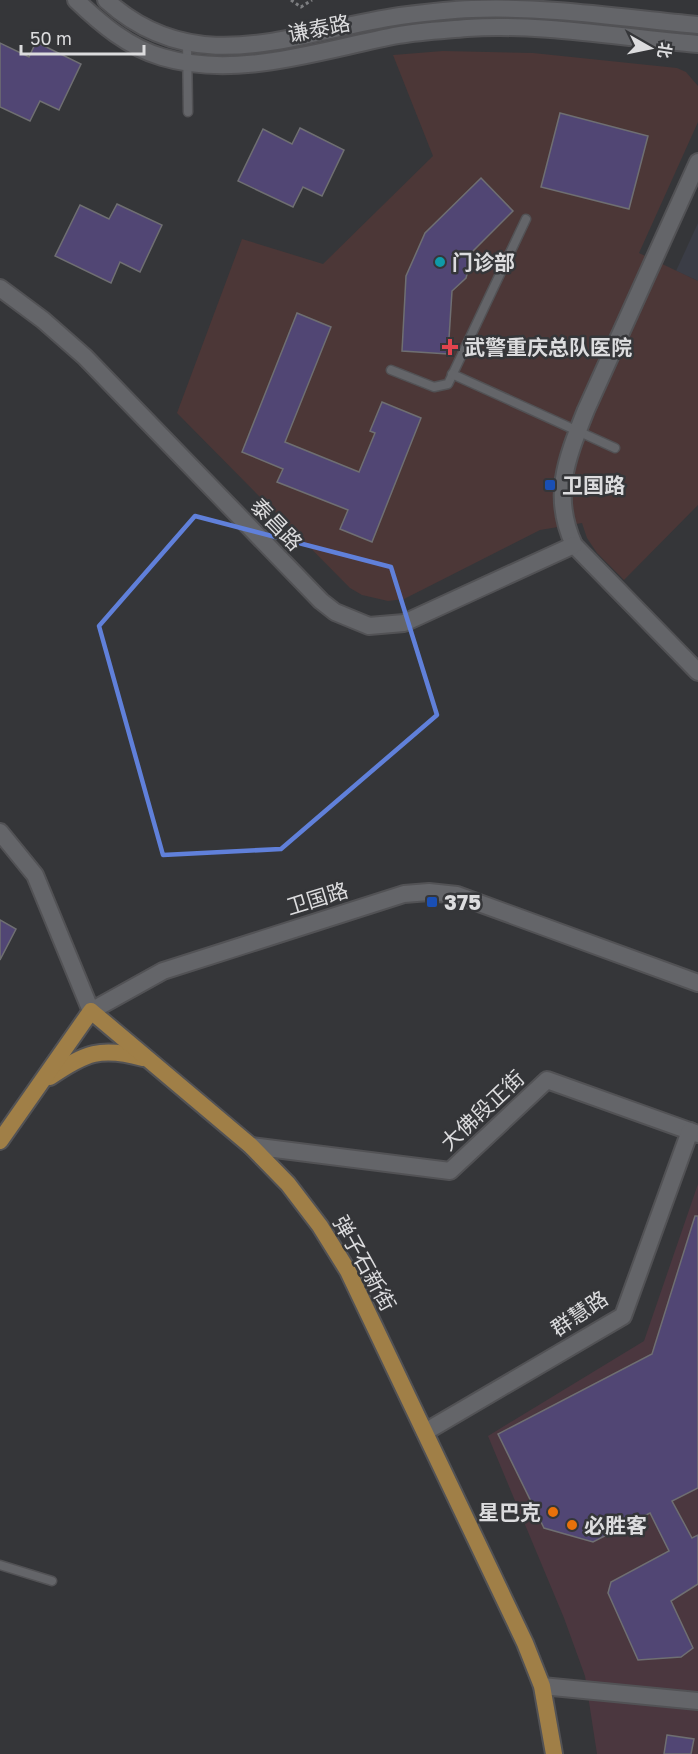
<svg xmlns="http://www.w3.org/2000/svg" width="698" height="1754" font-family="'Golos Text','Noto Sans SC',sans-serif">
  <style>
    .commercial { fill: #4b373f }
    .built { fill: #3b3d46 }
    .medical { fill: #4c3737 }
    .building { fill: #514674; stroke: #6f6f72; stroke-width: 1.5 }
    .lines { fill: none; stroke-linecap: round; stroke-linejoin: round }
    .service-casing { stroke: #525255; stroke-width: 11 }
    .minor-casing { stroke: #525255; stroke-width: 20 }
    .tertiary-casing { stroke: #525255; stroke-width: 20 }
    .secondary-casing { stroke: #525255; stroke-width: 20 }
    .primary-casing { stroke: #525255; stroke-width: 20 }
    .path { stroke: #7d7e81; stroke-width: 3; stroke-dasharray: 3 3; stroke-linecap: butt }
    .service { stroke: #646569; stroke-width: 8 }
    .minor { stroke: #646569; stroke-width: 16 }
    .tertiary { stroke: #646569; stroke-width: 16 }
    .secondary { stroke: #646569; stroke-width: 16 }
    .primary { stroke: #a07f47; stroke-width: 16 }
    .marked { fill: none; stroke: #6080da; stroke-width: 4.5; stroke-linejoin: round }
    .culture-dot { fill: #0f9aa8; stroke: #353639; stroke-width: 2 }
    .health-dot { fill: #e0444e; stroke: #353639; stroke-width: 2 }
    .transit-dot { fill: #1a4fb4; stroke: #353639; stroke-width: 2 }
    .food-dot { fill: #e8710a; stroke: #353639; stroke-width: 2 }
    .labels { text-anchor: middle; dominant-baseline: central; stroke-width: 5; stroke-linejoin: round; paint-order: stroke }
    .street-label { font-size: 21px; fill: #dcdcde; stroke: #353639 }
    .poi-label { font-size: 21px; font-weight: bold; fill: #dcdcde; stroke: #353639; text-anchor: start }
  </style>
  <rect width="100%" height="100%" fill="#353639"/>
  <polygon class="commercial" points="698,1184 698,1754 597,1754 585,1676 564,1618 488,1436 644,1341"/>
  <polygon class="built" points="698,223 698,281 676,271"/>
  <polygon class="medical" points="443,51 533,53 677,68 686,72 698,86 698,122 639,253 698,281 698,505 624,580 597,553 587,538 582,523 540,530 404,599 388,601 362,595 350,588 177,413 242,239 323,264 433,156 393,55"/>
  <g class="building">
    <polygon points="36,42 81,64 59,110 40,101 30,121 0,107 0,43 29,57"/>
    <polygon points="560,113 648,136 629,209 541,187"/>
    <polygon points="300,128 344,150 322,196 303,187 293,207 238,181 263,129 292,144"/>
    <polygon points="481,178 513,211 467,257 469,267 466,278 452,291 448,354 402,351 406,276 425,233"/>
    <polygon points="117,204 162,225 140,272 120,262 111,283 55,256 80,205 109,219"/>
    <polygon points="297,313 331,327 285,442 359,472 375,433 370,431 382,402 421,418 372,542 340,529 348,510 277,482 283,469 242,452"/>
    <polygon points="0,920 16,929 0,960"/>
    <polygon points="695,1216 698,1216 698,1488 672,1501 692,1538 698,1535 698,1584 671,1601 693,1648 681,1657 638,1660 608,1593 611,1582 669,1551 650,1513 593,1542 544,1528 498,1434 652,1354"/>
    <polygon points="667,1735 694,1739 691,1754 664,1754"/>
  </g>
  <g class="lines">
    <g class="service-casing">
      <g id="service">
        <polyline points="187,43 188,112"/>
        <polyline points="391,370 434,387 448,384 526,219"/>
        <polyline points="452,374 615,448"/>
        <polyline points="0,1565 52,1581"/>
      </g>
    </g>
    <g class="minor-casing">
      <g id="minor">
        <polyline points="251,1146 450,1171 547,1080 698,1134"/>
        <polyline points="425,1432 623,1316 690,1131"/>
        <polyline points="542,1686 698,1701"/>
      </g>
    </g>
    <g class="tertiary-casing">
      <g id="tertiary">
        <path d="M698,162L586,410C567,458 551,495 574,545L698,672"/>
        <polyline points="0,288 43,320 85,357 321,601 335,612 369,626 404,623 574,545"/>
        <polyline points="0,832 35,875 91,1011 163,971 404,894 429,892 457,895 698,983"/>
      </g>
    </g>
    <g class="secondary-casing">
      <g id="secondary">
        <path d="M76,0C101,24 128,47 162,57C239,80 323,49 399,35C421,31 445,30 467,28C543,23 622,38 698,44"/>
        <path d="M106,0C197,83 296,31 400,16C423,13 448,10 472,9C547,6 623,18 698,25"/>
      </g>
    </g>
    <g class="primary-casing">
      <g id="primary">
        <path d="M50,1077C85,1053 101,1046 143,1058"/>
        <polyline points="0,1141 91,1011 251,1146 288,1184 320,1226 348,1271 525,1643 542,1686 554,1754"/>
      </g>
    </g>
    <polyline class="path" points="291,0 301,7 312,0"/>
    <use href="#service" class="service"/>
    <use href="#minor" class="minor"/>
    <use href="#tertiary" class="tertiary"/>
    <use href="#secondary" class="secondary"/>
    <use href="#primary" class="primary"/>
  </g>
  <path class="marked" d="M195,516L391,567L437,715L281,849L163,855L99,626Z"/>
  <circle class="culture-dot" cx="440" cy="262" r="6"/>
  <path class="health-dot" d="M447 338h6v6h6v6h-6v6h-6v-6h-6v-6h6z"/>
  <g class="transit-dot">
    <rect x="544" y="479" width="12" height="12" rx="3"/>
    <rect x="426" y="896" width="12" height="12" rx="3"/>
  </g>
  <g class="food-dot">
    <circle cx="553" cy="1512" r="6"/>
    <circle cx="572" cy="1525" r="6"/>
  </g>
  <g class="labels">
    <g class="street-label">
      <text transform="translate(319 28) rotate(-11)">谦泰路</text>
      <text transform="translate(277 524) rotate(46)">泰昌路</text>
      <text transform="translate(317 898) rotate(-17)">卫国路</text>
      <text transform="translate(482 1110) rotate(-43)">大佛段正街</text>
      <text transform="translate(365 1263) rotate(61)">弹子石新街</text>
      <text transform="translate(579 1313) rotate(-34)">群慧路</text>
    </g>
    <g class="poi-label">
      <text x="452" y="262">门诊部</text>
      <text x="464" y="347">武警重庆总队医院</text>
      <text x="562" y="485">卫国路</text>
      <text x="444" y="902">375</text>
      <text x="541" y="1512" text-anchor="end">星巴克</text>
      <text x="584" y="1525">必胜客</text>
    </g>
  </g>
  <g transform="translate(650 48) rotate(99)" stroke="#353639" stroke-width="4.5" paint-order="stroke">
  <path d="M0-4.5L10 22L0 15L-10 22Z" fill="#dcdcde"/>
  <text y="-9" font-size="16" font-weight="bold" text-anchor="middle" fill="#dcdcde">北</text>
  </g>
  <path d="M21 45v9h123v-9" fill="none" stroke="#dcdcde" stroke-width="3"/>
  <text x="30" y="45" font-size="18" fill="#dcdcde" stroke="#353639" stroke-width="4.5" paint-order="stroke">50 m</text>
</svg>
